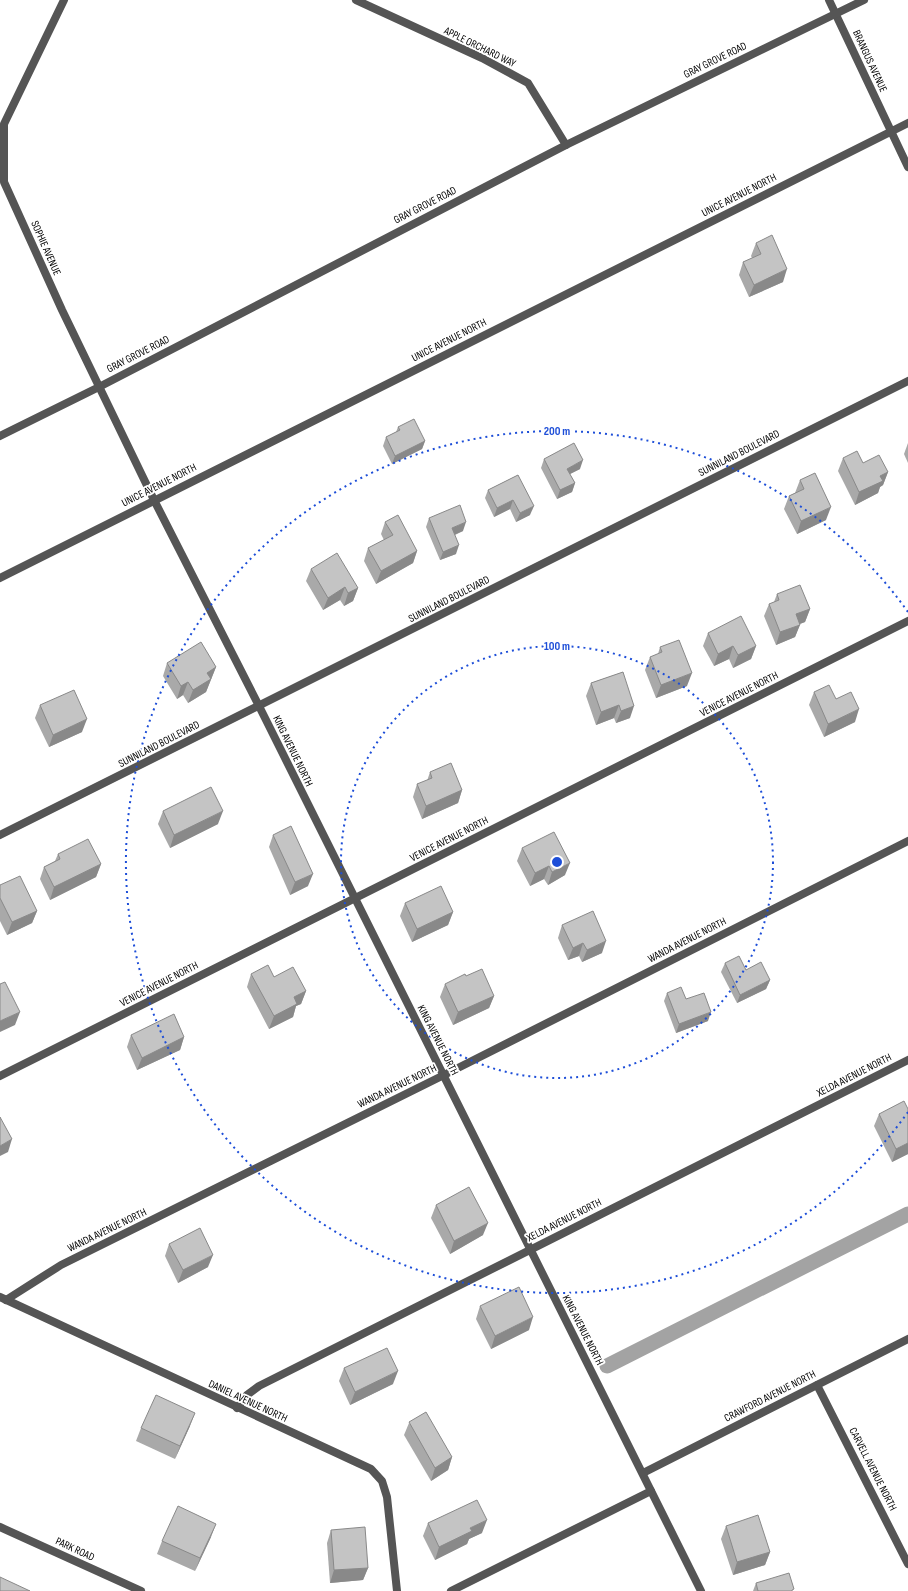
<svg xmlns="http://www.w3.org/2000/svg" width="908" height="1591" font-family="'Sofia Sans Condensed',sans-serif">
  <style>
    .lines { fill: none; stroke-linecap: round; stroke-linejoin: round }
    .canal { stroke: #a3a3a3; stroke-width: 15 }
    .street { stroke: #555; stroke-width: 8 }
    .wall { fill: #a9a9a9 }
    .shaded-wall { fill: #898989 }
    .building { fill: #c4c4c4; stroke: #898989 }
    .ring { fill: none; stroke: #1d4ed8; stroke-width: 2; stroke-dasharray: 2 4 }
    .labels { text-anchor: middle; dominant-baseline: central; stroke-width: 3.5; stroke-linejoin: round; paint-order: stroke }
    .street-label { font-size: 11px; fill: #000; stroke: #fff }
    .centre { fill: #1d4ed8; stroke: #fff; stroke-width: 2 }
    .ring-label { font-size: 12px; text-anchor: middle; font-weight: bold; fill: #1d4ed8; stroke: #fff; stroke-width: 3.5; stroke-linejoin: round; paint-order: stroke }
  </style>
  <rect width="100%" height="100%" fill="#fff"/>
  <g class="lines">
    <polyline class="canal" points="607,1366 908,1214"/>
    <g class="street">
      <polyline points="64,0 4,124 4,182 62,310 154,500 259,706 701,1591"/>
      <polyline points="356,0 482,58 528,83 566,145"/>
      <polyline points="829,0 908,167"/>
      <polyline points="0,436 99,387 566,145 864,0"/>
      <polyline points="0,578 908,123"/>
      <polyline points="0,835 908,381"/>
      <polyline points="0,1076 908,621"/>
      <polyline points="0,1297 371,1469 382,1481 387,1497 397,1591"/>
      <polyline points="6,1300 61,1265 444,1075 908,841"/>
      <polyline points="817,1385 908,1564"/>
      <polyline points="237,1408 247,1395 259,1386 908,1060"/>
      <polyline points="643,1473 908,1339"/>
      <polyline points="0,1527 141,1591"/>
      <polyline points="451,1591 651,1491"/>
    </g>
  </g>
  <g class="wall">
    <polygon points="756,243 783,282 749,297 739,275 743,262 752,258 751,256"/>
    <polygon points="398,427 425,441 422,449 392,464 383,446 386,437 396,432"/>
    <polygon points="908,443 908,463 904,454"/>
    <polygon points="843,458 863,463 888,472 883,485 880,487 878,493 855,505 838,471"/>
    <polygon points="544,459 580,469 570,474 575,483 572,492 557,499 541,468"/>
    <polygon points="518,475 530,515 516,522 510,509 494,517 485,498 488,490"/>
    <polygon points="800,480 826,520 797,534 784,509 789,496 795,493"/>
    <polygon points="429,518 463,531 455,535 456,554 440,560 426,527"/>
    <polygon points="385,522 417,551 413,563 376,584 364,561 368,548 384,540 381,534"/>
    <polygon points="311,569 358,588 353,601 344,606 340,600 323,610 306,581"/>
    <polygon points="777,594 810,609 805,622 800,624 795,637 776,645 764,616 769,604 774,602"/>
    <polygon points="708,633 756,646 751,659 733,668 729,659 714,666 703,646"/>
    <polygon points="660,647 687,686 656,698 645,670 650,657 658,654"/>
    <polygon points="167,663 216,667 206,692 188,703 183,695 177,699 163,676"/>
    <polygon points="623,672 630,718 616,723 614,718 596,725 586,696 591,683"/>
    <polygon points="814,692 855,722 824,737 809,705"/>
    <polygon points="40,705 82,732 49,747 35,718"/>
    <polygon points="430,772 462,790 458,803 422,819 413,797 417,784 427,781"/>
    <polygon points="163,811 218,824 170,848 158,824"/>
    <polygon points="273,835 308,886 290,895 269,847"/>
    <polygon points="522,848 565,875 548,885 544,879 530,886 517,861"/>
    <polygon points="58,854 101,864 96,877 50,900 40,879 44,867 55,861"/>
    <polygon points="0,885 37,911 32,923 7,935 0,921"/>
    <polygon points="405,903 453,912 448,925 412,942 400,916"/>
    <polygon points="562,925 602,953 582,962 579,956 568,960 558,938"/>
    <polygon points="725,963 746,970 770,980 766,989 737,1003 721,972"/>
    <polygon points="251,974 274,977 306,991 301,1004 296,1006 293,1017 269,1029 247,987"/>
    <polygon points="445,984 494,996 489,1008 453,1025 440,997"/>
    <polygon points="667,993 686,999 708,1021 676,1033 664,1001"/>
    <polygon points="131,1035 184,1037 180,1050 137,1070 127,1047"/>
    <polygon points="908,1109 908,1154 892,1162 874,1126 879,1114"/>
    <polygon points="436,1205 483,1235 450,1254 431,1218"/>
    <polygon points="169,1244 208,1267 178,1283 165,1256"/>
    <polygon points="480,1306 529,1330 491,1349 476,1319"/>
    <polygon points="344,1368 393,1384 350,1405 339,1381"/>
    <polygon points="409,1423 452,1457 448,1470 431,1481 404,1435"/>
    <polygon points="190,1426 175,1459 136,1441 141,1428"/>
    <polygon points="428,1523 482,1533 469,1539 467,1544 435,1560 423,1536"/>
    <polygon points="726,1526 770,1552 765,1565 733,1575 721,1539"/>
    <polygon points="331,1530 368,1568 363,1580 330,1583 327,1543"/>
    <polygon points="211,1537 195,1571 157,1554 162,1541"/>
    <polygon points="756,1583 793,1591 753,1591"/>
  </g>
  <g class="shaded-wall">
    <polygon points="787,269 783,282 749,297 754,285"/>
    <polygon points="425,441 422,449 392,464 395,456"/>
    <polygon points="583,460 580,469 564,477 567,469"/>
    <polygon points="888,472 883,485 880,487 878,493 855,505 859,492 880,476"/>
    <polygon points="575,483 572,492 557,499 560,490"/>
    <polygon points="513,500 510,509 494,517 497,508"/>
    <polygon points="534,506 530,515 516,522 520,513"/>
    <polygon points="831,507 826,520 797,534 801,521"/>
    <polygon points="466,522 463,531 449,537 452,528"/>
    <polygon points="459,545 456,554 440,560 443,552"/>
    <polygon points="417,551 413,563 376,584 381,571"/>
    <polygon points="345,587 340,600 323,610 328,598"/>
    <polygon points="358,588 353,601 344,606 348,593"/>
    <polygon points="810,609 805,622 791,627 796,614"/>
    <polygon points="800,625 795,637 776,645 780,632"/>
    <polygon points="733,646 729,659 714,666 718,654"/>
    <polygon points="756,646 751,659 733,668 738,655"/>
    <polygon points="216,667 206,692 188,703 193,690 207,673"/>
    <polygon points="692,673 687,686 656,698 661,685"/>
    <polygon points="188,682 183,695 177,699 181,686"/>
    <polygon points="619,705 614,718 596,725 601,712"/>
    <polygon points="634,706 630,718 616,723 621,711"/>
    <polygon points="859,709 855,722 824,737 828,724"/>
    <polygon points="87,719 82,732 49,747 53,735"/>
    <polygon points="462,790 458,803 422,819 426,806"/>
    <polygon points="223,811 218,824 170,848 174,835"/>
    <polygon points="570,863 565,875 548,885 552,872"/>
    <polygon points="101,864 96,877 50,900 54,887"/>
    <polygon points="549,866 544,879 530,886 535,873"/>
    <polygon points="313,874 308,886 290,895 295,882"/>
    <polygon points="37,911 32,923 7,935 12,922"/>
    <polygon points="453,912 448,925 412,942 417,929"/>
    <polygon points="606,941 602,953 582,962 587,950"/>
    <polygon points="583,943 579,956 568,960 573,948"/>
    <polygon points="770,980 766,989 737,1003 740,995"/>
    <polygon points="306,991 301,1004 296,1006 293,1017 269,1029 274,1016 294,997"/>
    <polygon points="494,996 489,1008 453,1025 458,1012"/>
    <polygon points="20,1012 15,1025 0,1032 0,1021"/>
    <polygon points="711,1012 708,1021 676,1033 679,1024"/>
    <polygon points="184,1037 180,1050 137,1070 142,1058"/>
    <polygon points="12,1139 8,1152 0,1156 0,1146"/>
    <polygon points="908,1143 908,1154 892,1162 896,1149"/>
    <polygon points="488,1223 483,1235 450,1254 454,1241"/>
    <polygon points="213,1255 208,1267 178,1283 183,1270"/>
    <polygon points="533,1317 529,1330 491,1349 495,1336"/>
    <polygon points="398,1371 393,1384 350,1405 355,1392"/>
    <polygon points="195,1413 190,1426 175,1459 180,1446"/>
    <polygon points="452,1457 448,1470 431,1481 435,1468"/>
    <polygon points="487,1520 482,1533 469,1539 467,1544 435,1560 439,1547 470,1528"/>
    <polygon points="216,1524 211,1537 195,1571 200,1558"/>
    <polygon points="770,1552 765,1565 733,1575 737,1562"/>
    <polygon points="368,1568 363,1580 330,1583 334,1570"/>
  </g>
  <g class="building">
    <polygon points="772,235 787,269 754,285 743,262 761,254 756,243"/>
    <polygon points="414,419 425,441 395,456 386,437 400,430 398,427"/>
    <polygon points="574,443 583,460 567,469 575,483 560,490 544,459"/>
    <polygon points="857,451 863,463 879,455 888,472 880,476 883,481 859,492 843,458"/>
    <polygon points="815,473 831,507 801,521 789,496 804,489 800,480"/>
    <polygon points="518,475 534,506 520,513 513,500 497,508 488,490"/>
    <polygon points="460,505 466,522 452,528 459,545 443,552 429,518"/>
    <polygon points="398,515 417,551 381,571 368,548 393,535 385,522"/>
    <polygon points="337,553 358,588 348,593 345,587 328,598 311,569"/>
    <polygon points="800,585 810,609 796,614 800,625 780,632 769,604 779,600 777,594"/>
    <polygon points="741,616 756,646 738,655 733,646 718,654 708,633"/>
    <polygon points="679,640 692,673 661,685 650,657 662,652 660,647"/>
    <polygon points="201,642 216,667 207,673 211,679 193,690 188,682 181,686 167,663"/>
    <polygon points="623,672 634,706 621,711 619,705 601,712 591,683"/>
    <polygon points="829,685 836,699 851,692 859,709 828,724 814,692"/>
    <polygon points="74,690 87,719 53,735 40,705"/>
    <polygon points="451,763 462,790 426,806 417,784 432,778 430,772"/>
    <polygon points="211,787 223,811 174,835 163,811"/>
    <polygon points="291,826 313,874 295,882 273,835"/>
    <polygon points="554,832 570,863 552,872 549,866 535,873 522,848"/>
    <polygon points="88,839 101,864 54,887 44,867 60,859 58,854"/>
    <polygon points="20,876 37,911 12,922 0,898 0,885"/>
    <polygon points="441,886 453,912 417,929 405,903"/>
    <polygon points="593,911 606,941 587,950 583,943 573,948 562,925"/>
    <polygon points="739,956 746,970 761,962 770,980 740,995 725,963"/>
    <polygon points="268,965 274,977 293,967 306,991 294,997 297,1004 274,1016 251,974"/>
    <polygon points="482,969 494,996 458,1012 445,984 465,974 466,976"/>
    <polygon points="5,982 20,1012 0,1021 0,984"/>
    <polygon points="681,987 686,999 704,993 711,1012 679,1024 667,993"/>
    <polygon points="174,1014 184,1037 142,1058 131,1035"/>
    <polygon points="904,1101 908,1109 908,1143 896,1149 879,1114"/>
    <polygon points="0,1117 12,1139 0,1146"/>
    <polygon points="469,1187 488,1223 454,1241 436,1205"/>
    <polygon points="200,1228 213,1255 183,1270 169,1244"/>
    <polygon points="519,1287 533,1317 495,1336 480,1306"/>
    <polygon points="387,1348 398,1371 355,1392 344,1368"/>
    <polygon points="156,1395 195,1413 180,1446 141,1428"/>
    <polygon points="426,1412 452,1457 435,1468 409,1422"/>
    <polygon points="477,1500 487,1520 470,1528 472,1531 439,1547 428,1523"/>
    <polygon points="178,1506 216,1524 200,1558 162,1541"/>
    <polygon points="758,1515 770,1552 737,1562 726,1526"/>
    <polygon points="365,1527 368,1568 334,1570 331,1530"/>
    <polygon points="789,1573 794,1589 792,1590 792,1591 758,1591 756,1583"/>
    <polygon points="0,1577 30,1591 0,1591"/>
  </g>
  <g class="ring">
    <circle cx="557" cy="862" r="216"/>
    <path d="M908 1112A431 431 0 1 1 908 612"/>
  </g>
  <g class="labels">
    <g class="street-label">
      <text transform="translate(480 47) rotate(26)">APPLE ORCHARD WAY</text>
      <text transform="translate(715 60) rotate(-26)">GRAY GROVE ROAD</text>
      <text transform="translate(870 61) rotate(65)">BRANGUS AVENUE</text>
      <text transform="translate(739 195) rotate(-27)">UNICE AVENUE NORTH</text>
      <text transform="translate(425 205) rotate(-27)">GRAY GROVE ROAD</text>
      <text transform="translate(46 248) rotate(66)">SOPHIE AVENUE</text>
      <text transform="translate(449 340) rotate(-27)">UNICE AVENUE NORTH</text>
      <text transform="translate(138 354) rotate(-27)">GRAY GROVE ROAD</text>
      <text transform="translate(739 453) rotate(-27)">SUNNILAND BOULEVARD</text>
      <text transform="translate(159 485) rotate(-27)">UNICE AVENUE NORTH</text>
      <text transform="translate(449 599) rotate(-27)">SUNNILAND BOULEVARD</text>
      <text transform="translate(739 694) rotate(-27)">VENICE AVENUE NORTH</text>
      <text transform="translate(159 744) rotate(-27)">SUNNILAND BOULEVARD</text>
      <text transform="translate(293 751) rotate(64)">KING AVENUE NORTH</text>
      <text transform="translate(449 839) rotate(-27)">VENICE AVENUE NORTH</text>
      <text transform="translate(687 940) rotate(-27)">WANDA AVENUE NORTH</text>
      <text transform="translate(159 984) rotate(-27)">VENICE AVENUE NORTH</text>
      <text transform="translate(438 1040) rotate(63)">KING AVENUE NORTH</text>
      <text transform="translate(854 1075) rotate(-27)">XELDA AVENUE NORTH</text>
      <text transform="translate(397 1086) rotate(-26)">WANDA AVENUE NORTH</text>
      <text transform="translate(564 1220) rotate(-27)">XELDA AVENUE NORTH</text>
      <text transform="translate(107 1230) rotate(-26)">WANDA AVENUE NORTH</text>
      <text transform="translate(583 1330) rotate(63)">KING AVENUE NORTH</text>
      <text transform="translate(770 1396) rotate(-27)">CRAWFORD AVENUE NORTH</text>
      <text transform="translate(248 1401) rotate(25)">DANIEL AVENUE NORTH</text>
      <text transform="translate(873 1469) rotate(63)">CARVELL AVENUE NORTH</text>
      <text transform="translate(75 1549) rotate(25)">PARK ROAD</text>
    </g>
  </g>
  <circle cx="557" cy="862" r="6" class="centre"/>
  <g class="ring-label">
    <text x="557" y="435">200 m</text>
    <text x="557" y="650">100 m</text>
  </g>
</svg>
